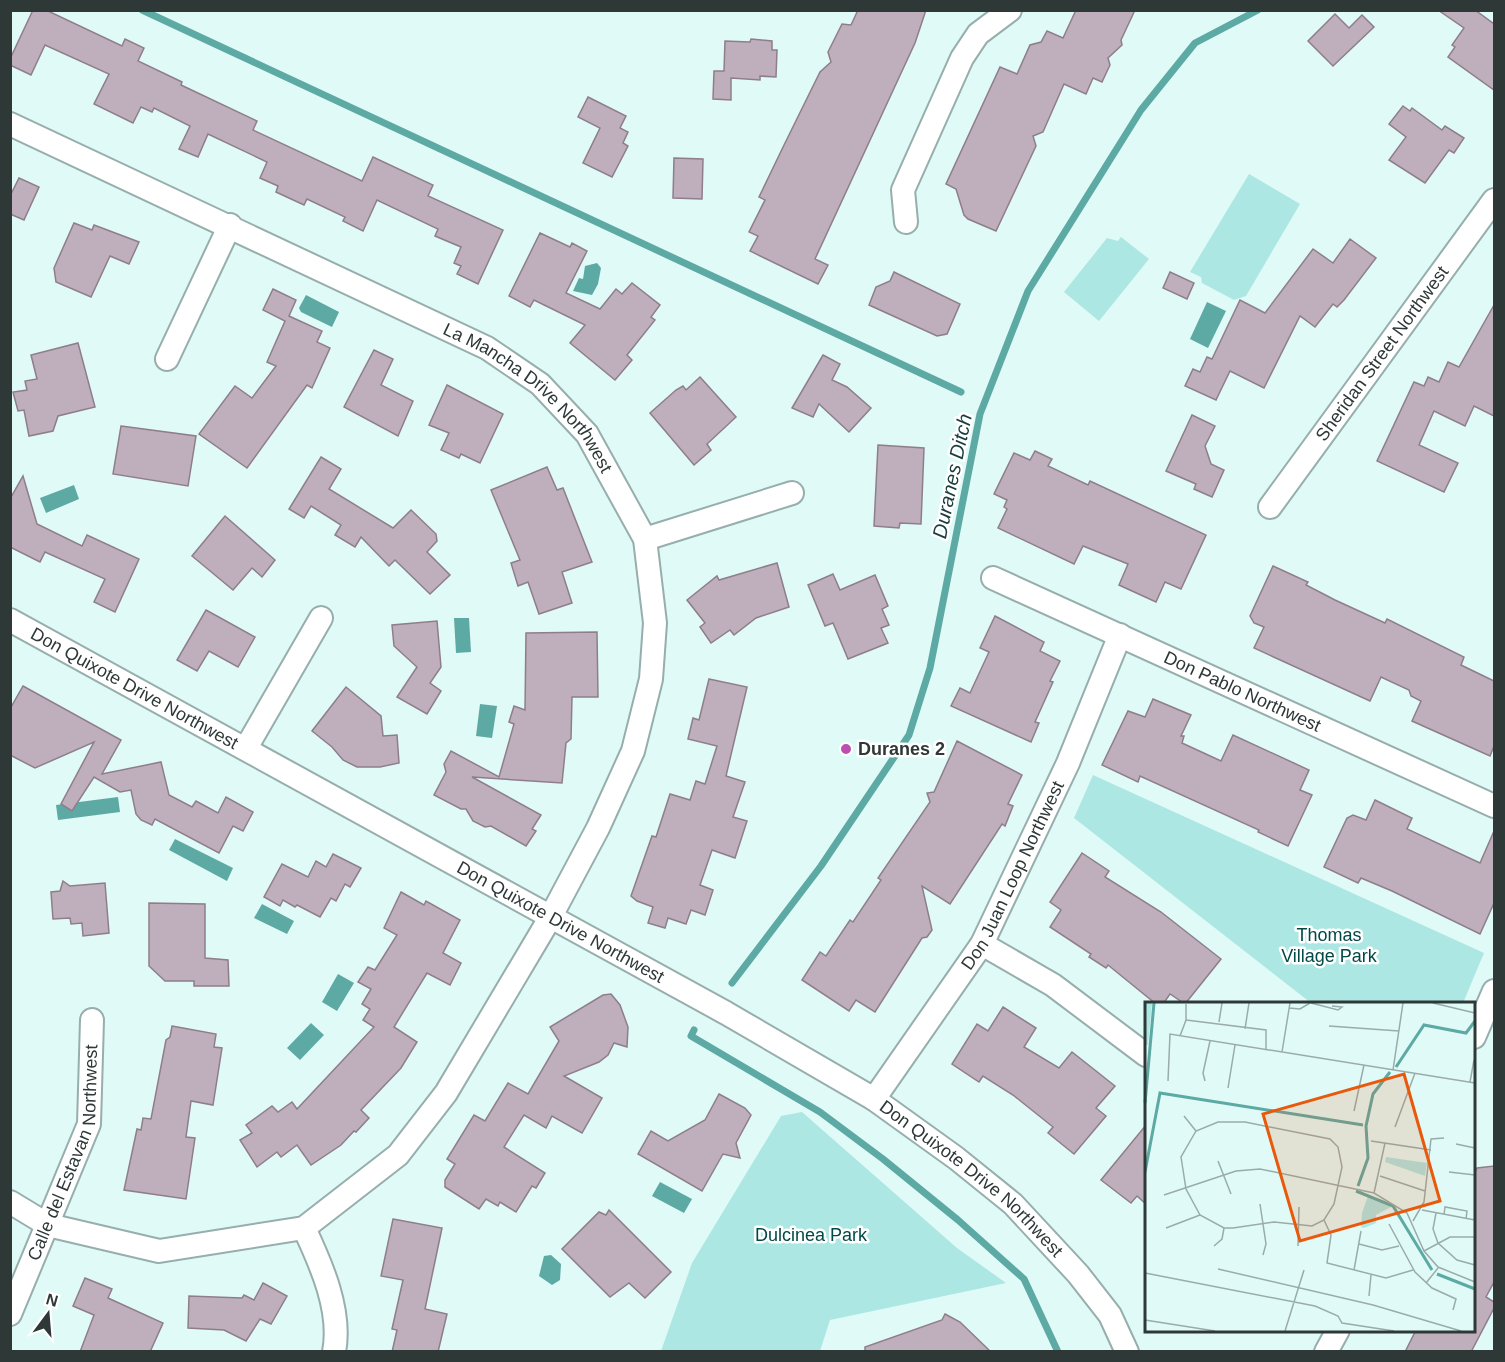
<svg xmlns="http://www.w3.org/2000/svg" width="1505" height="1362" font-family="Arial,sans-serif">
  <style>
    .green { fill: #ade7e3 }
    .water { fill: #5da9a4 }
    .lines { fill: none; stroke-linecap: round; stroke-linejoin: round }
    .stream { stroke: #5da9a4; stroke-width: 7 }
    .building { fill: #bfaebc; stroke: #8e7e8b; stroke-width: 1.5 }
    .minor-casing { stroke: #96aeac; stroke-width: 26 }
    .minor { stroke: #fff; stroke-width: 22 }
    .poi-dot { fill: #bb4eae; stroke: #fff; stroke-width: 2 }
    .labels { text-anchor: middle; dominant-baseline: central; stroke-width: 5; stroke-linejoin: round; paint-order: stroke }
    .street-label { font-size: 18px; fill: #2e3837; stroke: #fff }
    .poi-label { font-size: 18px; font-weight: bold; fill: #2e3837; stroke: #fff; text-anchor: start }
    .park-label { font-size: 18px; fill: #004946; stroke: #fff }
    .water-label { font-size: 20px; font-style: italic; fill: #193d3c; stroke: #fff }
    .inset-river { fill: none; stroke: #5da9a4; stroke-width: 3 }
    .inset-road { fill: none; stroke: #99acaa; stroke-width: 1.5 }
    .view { fill: #e8590c; fill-opacity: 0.15; stroke: #e8590c; stroke-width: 3 }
    .inset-edge { fill: none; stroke: #2e3837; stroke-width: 3 }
  </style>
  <rect width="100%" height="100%" fill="#e0faf7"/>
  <g class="green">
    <polygon points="1249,174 1300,204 1246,296 1234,300 1202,283 1201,277 1190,272"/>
    <polygon points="1121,237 1149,259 1099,321 1064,292 1107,238 1118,241"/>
    <polygon points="1093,775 1484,953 1463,1003 1311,1003 1074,818"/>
    <polygon points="802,1112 957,1248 1006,1283 830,1320 820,1351 661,1351 692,1263 781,1116"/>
  </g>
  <g class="water">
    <polygon points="597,263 601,268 598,284 592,295 573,291 579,278 583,279 585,266"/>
    <polygon points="306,295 339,312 332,327 301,312 299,308"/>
    <polygon points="1207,302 1226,311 1208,348 1190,339"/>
    <polygon points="74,485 79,499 46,513 40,498"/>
    <polygon points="454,618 469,618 471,652 456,653"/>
    <polygon points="480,704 497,706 492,738 476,736"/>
    <polygon points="118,797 120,812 58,820 56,805"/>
    <polygon points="175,839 233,868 227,881 169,850"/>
    <polygon points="262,904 294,921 287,934 254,918"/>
    <polygon points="338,974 354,983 337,1011 322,1002"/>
    <polygon points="311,1023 324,1035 300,1060 287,1048"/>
    <polygon points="660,1182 692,1199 684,1213 652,1196"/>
    <polygon points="551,1255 561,1264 560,1280 552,1285 539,1276 544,1256"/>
  </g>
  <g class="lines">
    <g class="stream">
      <polyline points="142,10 961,392"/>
      <polyline points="732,983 821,866 909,735 930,668 980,414 1028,291 1141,110 1195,43 1258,10"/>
      <polyline points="694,1030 691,1036 820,1112 883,1159 958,1220 1024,1279 1058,1352"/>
    </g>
  </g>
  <g class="building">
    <polygon points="33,10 46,10 122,46 125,39 144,48 138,61 182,82 181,85 257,121 253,130 362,181 373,157 433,185 428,196 503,230 478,284 457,274 461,266 454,263 461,247 435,236 438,229 377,200 363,231 343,221 345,217 307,199 304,205 276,192 278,186 260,178 267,162 208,134 198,157 179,149 190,126 154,108 152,112 141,107 133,123 94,104 109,74 45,45 31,75 10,65 10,59"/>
    <polygon points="858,10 926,10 915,43 815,259 828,265 818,284 750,251 758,236 749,232 765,200 759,197 785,143 820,72 831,62 828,52 842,24 851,25"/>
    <polygon points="1076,10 1135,10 1121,40 1122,45 1108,58 1110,65 1102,82 1093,78 1086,94 1064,84 1043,132 1033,136 1036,146 996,231 968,219 964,215 956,189 946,184 1000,67 1017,74 1030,45 1041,42 1047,31 1063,38"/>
    <polygon points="1438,10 1475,10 1494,24 1494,90 1448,57 1455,47 1452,45 1464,28"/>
    <polygon points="1335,14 1349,28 1362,15 1374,27 1333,66 1308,41"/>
    <polygon points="751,39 772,41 772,50 777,50 776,77 760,76 760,80 731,78 731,100 713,99 714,71 724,71 725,41 750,42"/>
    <polygon points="588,97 626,116 620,128 628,132 623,143 628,146 612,177 583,163 600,128 578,117"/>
    <polygon points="1403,106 1410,111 1412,108 1442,130 1445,126 1464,138 1454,153 1449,150 1425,183 1389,160 1406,137 1389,124"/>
    <polygon points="674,158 703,159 702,199 673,198"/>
    <polygon points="19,178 39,187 24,220 10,214 10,196"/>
    <polygon points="74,223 92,230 94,225 139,242 129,264 110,256 91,297 56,282 54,268"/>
    <polygon points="540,233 570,247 572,243 587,251 566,293 600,309 616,289 622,294 632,283 660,305 651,317 655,320 627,355 632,360 615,380 570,343 585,325 534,300 530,307 509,296"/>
    <polygon points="1350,239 1376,258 1344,300 1337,307 1333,304 1315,327 1300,316 1264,388 1230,371 1216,400 1185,386 1193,369 1200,372 1207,357 1212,359 1240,300 1265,313 1313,249 1333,263"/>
    <polygon points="894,272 960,304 947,334 937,336 869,305 876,287 890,281"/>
    <polygon points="1170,272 1194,283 1187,299 1163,288"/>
    <polygon points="273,289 296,300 289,316 322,331 317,342 330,348 312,388 307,385 247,468 199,434 235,386 252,398 276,366 267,362 285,321 263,310"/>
    <polygon points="1494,305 1494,416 1474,406 1465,426 1434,411 1419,445 1458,463 1444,492 1377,461 1414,382 1424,386 1428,377 1439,382 1448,362 1459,367"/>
    <polygon points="78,343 95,407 58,416 53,431 29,436 24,410 18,411 13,392 27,390 25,381 37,379 31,355"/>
    <polygon points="374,350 393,359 381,385 413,401 398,436 344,407"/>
    <polygon points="823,355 840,364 832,380 847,387 871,408 849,432 819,404 813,417 792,408"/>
    <polygon points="700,377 736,417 707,444 711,450 694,465 650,413 676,390 683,386 686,390"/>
    <polygon points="447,385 503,414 480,463 461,454 459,458 441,450 449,433 429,425"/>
    <polygon points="1192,415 1215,426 1205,446 1211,464 1224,470 1212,497 1194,489 1196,484 1166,471"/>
    <polygon points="121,426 196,436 188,486 113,474"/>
    <polygon points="878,445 924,448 921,524 900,523 899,528 874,526"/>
    <polygon points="1035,451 1052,459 1048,466 1088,485 1090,481 1206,535 1181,589 1165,582 1156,602 1119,585 1128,564 1083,546 1074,564 998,528 1007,509 1004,507 1007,500 994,494 1014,453 1030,460"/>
    <polygon points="321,457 341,469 329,489 393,528 411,510 436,534 437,541 427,552 450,575 430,594 395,560 389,566 361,537 355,547 335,535 341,525 311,506 304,518 289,509"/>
    <polygon points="547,467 557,490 563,488 592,562 562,572 572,603 539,614 528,582 518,586 511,563 520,560 491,490"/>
    <polygon points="23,476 37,524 82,546 87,535 139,559 115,612 94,602 105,579 45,552 40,562 10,547 10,499"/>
    <polygon points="225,516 275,560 262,577 252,568 233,590 192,556"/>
    <polygon points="777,563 789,607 756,618 734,635 730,630 711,643 700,627 705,623 687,600 717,576 719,580"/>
    <polygon points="1273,566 1308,582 1306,585 1335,600 1385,623 1387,619 1464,657 1461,665 1494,681 1494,746 1490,756 1412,721 1421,701 1411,696 1409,690 1381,677 1370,701 1254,648 1264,627 1254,623 1250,616"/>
    <polygon points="833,574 840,590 875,575 888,606 882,609 889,625 881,628 888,643 848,659 833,623 825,626 808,585"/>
    <polygon points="206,610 255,637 238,667 209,651 197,671 177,660"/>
    <polygon points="995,616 1044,642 1040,651 1060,661 1050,681 1053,682 1035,722 1039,723 1031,742 951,706 960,688 970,693 989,652 980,648"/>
    <polygon points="437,621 441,667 430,683 441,691 427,714 397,697 417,667 394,646 392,625"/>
    <polygon points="597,632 598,697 572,697 571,739 566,743 562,783 472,777 541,815 532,829 536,831 526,846 491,826 485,827 473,821 466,809 461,809 434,795 446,772 444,764 451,751 499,777 514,724 509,722 514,706 525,710 526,633"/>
    <polygon points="709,679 747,687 726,776 745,782 733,817 747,821 735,858 712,850 700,885 713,890 705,915 691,910 686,924 668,918 665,928 648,923 653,907 637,901 631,896 652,836 656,837 670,794 690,800 696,781 705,784 717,746 688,739 693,718 699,720"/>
    <polygon points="23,686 121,740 102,774 161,762 169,795 192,807 196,801 218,813 226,797 253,812 243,831 233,826 219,853 155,819 152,825 141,820 136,814 131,790 120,792 94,777 72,811 61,804 94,742 35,768 10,755 10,709"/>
    <polygon points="346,687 381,716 383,736 397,735 399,763 380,767 357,767 343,760 332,747 312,731"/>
    <polygon points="1153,699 1191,715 1181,736 1184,736 1182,743 1221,761 1233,735 1309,770 1300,790 1312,795 1288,846 1258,832 1259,830 1140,776 1138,782 1102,765 1128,711 1145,717"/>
    <polygon points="957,741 1022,775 1008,804 1013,806 1005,826 1002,824 950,904 922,886 932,930 927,937 922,938 875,1012 856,1000 849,1011 802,980 820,952 826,956 850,920 853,922 881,880 878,878 930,802 927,793 934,792"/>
    <polygon points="1375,800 1412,818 1407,829 1480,863 1494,831 1494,903 1480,934 1392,891 1361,878 1358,883 1324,867 1347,818 1353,815 1366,820"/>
    <polygon points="1082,853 1109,871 1105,877 1161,912 1221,959 1185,1004 1170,994 1163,1004 1156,1004 1108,965 1106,968 1089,957 1091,954 1050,927 1061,910 1050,902"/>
    <polygon points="333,854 361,868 350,887 345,884 336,901 331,898 320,917 297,905 295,907 283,900 280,906 264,897 282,864 308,877 316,861 326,867"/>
    <polygon points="63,881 70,886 105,883 109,933 83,936 82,923 71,924 70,918 53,919 51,892 60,891"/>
    <polygon points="401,892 424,905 426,901 460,920 443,953 461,963 450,985 427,973 394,1027 417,1042 401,1068 361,1110 369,1118 356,1132 354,1131 341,1145 311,1165 297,1145 281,1157 277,1152 257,1167 240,1140 252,1133 246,1125 272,1106 278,1112 292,1102 297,1109 374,1027 363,1020 370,1009 362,1004 371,989 358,982 368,967 375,970 397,935 384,928"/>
    <polygon points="149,903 205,904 205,958 228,960 229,986 194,986 194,981 165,981 149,966"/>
    <polygon points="611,994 620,1005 628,1027 627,1047 614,1043 608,1055 599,1062 564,1076 602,1098 582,1133 552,1116 546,1128 524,1115 504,1147 545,1173 536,1188 532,1186 516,1212 500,1202 498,1206 486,1199 479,1209 445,1187 445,1180 455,1164 447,1159 474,1115 485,1121 508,1083 528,1094 559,1041 550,1027 603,995"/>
    <polygon points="1003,1007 1036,1028 1024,1047 1059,1068 1072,1052 1115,1086 1096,1108 1106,1116 1074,1154 1048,1133 1053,1127 1013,1095 983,1076 979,1082 952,1064 977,1024 988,1031"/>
    <polygon points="172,1026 216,1034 214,1047 222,1048 213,1105 191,1101 186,1137 195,1138 186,1199 124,1190 137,1129 141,1130 143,1118 151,1119 166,1040 170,1037"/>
    <polygon points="719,1094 745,1108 751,1115 736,1143 740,1158 723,1154 702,1191 638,1154 651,1131 668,1141 705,1120"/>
    <polygon points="1146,1125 1146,1204 1137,1196 1131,1203 1101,1180"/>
    <polygon points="1494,1166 1494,1282 1486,1297 1494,1302 1494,1308 1471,1352 1405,1352 1416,1330 1473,1330 1473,1177 1477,1168"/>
    <polygon points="609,1210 671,1272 645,1298 629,1283 610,1297 562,1249 599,1212 606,1215"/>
    <polygon points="393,1219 442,1228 425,1309 447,1314 438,1352 392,1352 397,1330 392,1329 403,1280 381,1276"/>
    <polygon points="85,1278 112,1289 108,1298 163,1323 150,1352 80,1352 94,1315 73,1306"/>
    <polygon points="263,1283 287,1296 271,1324 260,1319 246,1341 224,1330 188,1328 189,1296 242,1298 244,1295 254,1300"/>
    <polygon points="945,1314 960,1322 991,1352 865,1352 865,1347 942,1320"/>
  </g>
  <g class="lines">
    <g class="minor-casing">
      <g id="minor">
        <path id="s1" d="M10,124L487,348L540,384L587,434L645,539L655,623L651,679L633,751L598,828L550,918L446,1093L398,1155L304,1228L159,1251L48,1225L10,1202"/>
        <polyline points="906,222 903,190 962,58 978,34 1010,10"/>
        <polyline points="167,359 230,225"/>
        <path id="s2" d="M1270,507L1494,200"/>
        <polyline points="645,539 792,493"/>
        <path id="s3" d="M993,578L1494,806"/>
        <path id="s4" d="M10,620L726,1013L874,1099L956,1158L1013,1204L1078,1274L1110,1315L1127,1352"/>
        <polyline points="246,748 321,618"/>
        <polyline points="982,944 1053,985 1146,1055"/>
        <polyline points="1474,1037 1494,991"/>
        <path id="s5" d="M874,1099L982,944L1068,763L1120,635"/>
        <path d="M304,1228C321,1264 342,1311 334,1352"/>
        <path id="s6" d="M10,1314L89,1124L92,1020"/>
        <polyline points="1326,1352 1338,1330"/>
      </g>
    </g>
    <use href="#minor" class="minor"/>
  </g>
  <circle class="poi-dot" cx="846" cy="749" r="6"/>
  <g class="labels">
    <g class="street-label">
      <text stroke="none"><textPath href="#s2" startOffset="190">Sheridan Street Northwest</textPath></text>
      <text stroke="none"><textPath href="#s1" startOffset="591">La Mancha Drive Northwest</textPath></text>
      <text stroke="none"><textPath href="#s4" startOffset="142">Don Quixote Drive Northwest</textPath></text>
      <text stroke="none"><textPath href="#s3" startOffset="274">Don Pablo Northwest</textPath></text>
      <text stroke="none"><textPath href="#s5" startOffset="264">Don Juan Loop Northwest</textPath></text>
      <text stroke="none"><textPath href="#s4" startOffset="628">Don Quixote Drive Northwest</textPath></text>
      <text stroke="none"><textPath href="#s6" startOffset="172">Calle del Estavan Northwest</textPath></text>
      <text stroke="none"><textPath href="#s4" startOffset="1114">Don Quixote Drive Northwest</textPath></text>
    </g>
    <g class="poi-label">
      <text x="858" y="749">Duranes 2</text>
    </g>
    <g class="park-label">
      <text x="1329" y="935">Thomas<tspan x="1329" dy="21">Village Park</tspan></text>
      <text x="811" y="1235">Dulcinea Park</text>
    </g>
    <g class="water-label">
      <text transform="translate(952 476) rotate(-78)">Duranes Ditch</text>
    </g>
  </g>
  <g transform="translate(1145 1002)">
    <rect width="330" height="330" fill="#e0faf7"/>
    <path d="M0,1H7L3,43L0,42ZM241,155L282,161L280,174L240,160ZM223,194L246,205L231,213V221L219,226L216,225L217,211Z" fill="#ade7e3"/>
    <path class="inset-river" d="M251,65L279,23L321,31L330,19M0,101L9,1M0,170L15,91L218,123M213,184L223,156L221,124L228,92L245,70M211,189L248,204L287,268M292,272L330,287"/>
    <path class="inset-road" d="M166,1L193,8L197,5L187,4M288,1L330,11M144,6L155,7L165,1M41,18L121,28V47M74,20L77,1M184,24L254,29M100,27L104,1M35,34L41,18V2M137,50L145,1M248,68L258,1M23,79L25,32L330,81M60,79L58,71L65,39M325,80L329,58M83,86L90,43M209,109L219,63M39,114L51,129M73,120H100L185,137L193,145L197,165L189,202L179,218L167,224L129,220L88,226H79L55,213L41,187L36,155L51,129ZM250,125L270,71M226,139L286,148M311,142L330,146M73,159L86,192M304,170L330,173M235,174L280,189M229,191L240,141M19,193L91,169L115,167L229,191L262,211L279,249L293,265L330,280M115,202L121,242L118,253M277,208L330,218M291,211L288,227L293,241L312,258L330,263M299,213L300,205L322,209L321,217M179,218L186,233L182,261L241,276L268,268M268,219L279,200L286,137L299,136M244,222L270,270L287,286L311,297L308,308M21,226L55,213M214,242L237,248L254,244M69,244L77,237L79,226M153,244L154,205M279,249L305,235H330M73,267L228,303L316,329M209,268L216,229M0,271L170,304L193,314L197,321L249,329M281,281L293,266M224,294L226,273M0,318L70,329M140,329L159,268"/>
    <path class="view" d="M259,72L295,199L155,239L118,112Z"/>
    <rect width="330" height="330" class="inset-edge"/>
  </g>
  <rect width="1505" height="1362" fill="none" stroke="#2e3837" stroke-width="24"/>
  <g transform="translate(48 1314) rotate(16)" stroke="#ffffff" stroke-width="4.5" paint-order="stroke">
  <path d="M0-4.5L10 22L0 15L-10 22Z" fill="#2e3837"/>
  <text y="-9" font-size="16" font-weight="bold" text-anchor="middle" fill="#2e3837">N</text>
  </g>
</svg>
